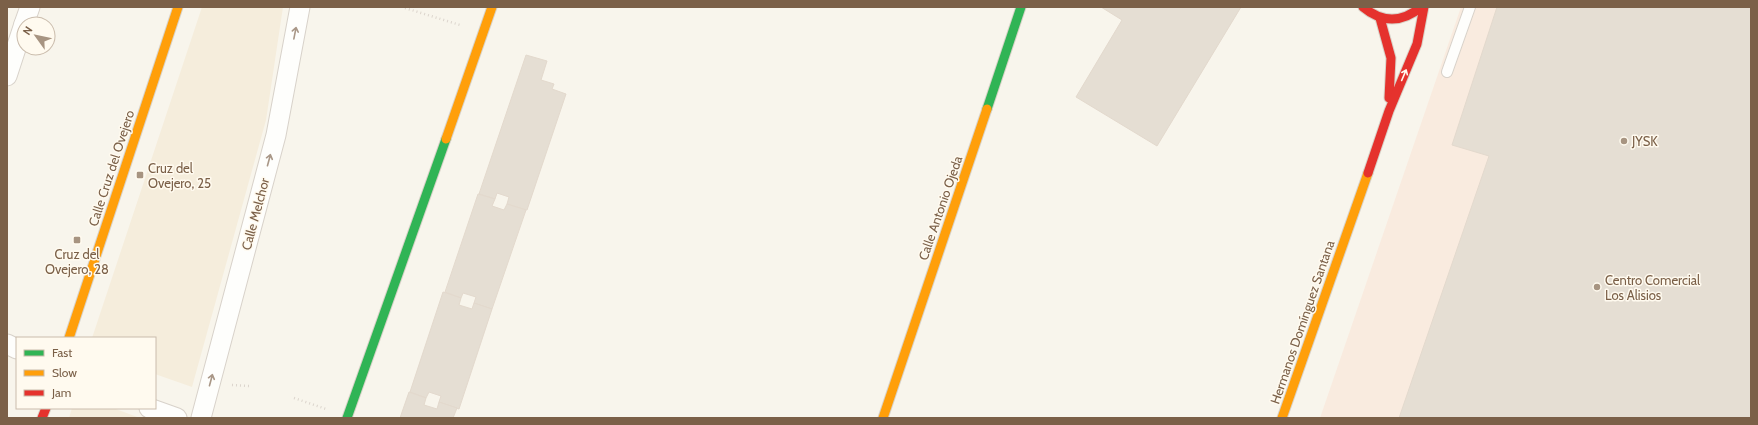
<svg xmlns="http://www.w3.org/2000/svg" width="1758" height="425" font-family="Cabin,sans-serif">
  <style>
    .residential { fill: #f5eddc }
    .commercial { fill: #f9ebdf }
    .building { fill: #e5ded3; stroke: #e3d9cd }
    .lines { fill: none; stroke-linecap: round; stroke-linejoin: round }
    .lane-casing { stroke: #d8d2ca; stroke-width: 12 }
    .street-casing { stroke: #d8d2ca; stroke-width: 21 }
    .fast-casing { stroke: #d8d2c8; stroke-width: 11 }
    .slow-casing { stroke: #d8d2c8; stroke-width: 11 }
    .jam-casing { stroke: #d8d2c8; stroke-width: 11 }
    .path { stroke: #dcd5cd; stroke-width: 2.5; stroke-dasharray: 1 3; stroke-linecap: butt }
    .lane { stroke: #fefefc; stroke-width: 10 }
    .street { stroke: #fefefc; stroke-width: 19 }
    .fast { stroke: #30b455; stroke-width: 9 }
    .slow { stroke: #ff9f0a; stroke-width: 9 }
    .jam { stroke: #e5322d; stroke-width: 9 }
    .oneway { stroke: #a99787 }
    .oneway2 { stroke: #fffaef }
    .poi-dot { fill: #a79481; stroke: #fffaef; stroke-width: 1.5 }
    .labels { text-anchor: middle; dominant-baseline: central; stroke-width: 3; stroke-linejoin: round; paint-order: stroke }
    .poi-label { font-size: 13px; fill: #7b6048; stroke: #fffaef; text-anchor: start }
    .street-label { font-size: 13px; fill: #7b6048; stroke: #fffaef }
  </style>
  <rect width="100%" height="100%" fill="#f8f5ec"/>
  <g class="residential">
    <polygon points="202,7 283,7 266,120 192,387 155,374 155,338 92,338"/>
    <polygon points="72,408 113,408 140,418 69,418"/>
  </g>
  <polygon class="commercial" points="1461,7 1751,7 1751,418 1320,418"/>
  <g class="building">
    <polygon points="1101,7 1241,7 1157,146 1076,97 1122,20"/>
    <polygon points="1497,7 1751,7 1751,418 1399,418 1489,156 1452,145"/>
    <polygon points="526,55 547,61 541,80 554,84 552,89 566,94 527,210 507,204 509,197 497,193 495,199 479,194"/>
    <polygon points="478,194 495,199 492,206 504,210 507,204 526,210 492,309 474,303 476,297 463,293 461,298 445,292"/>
    <polygon points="443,292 461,298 459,305 472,309 474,303 492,309 459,409 439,402 441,396 429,392 426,398 410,392"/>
    <polygon points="409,392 426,398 424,405 437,409 439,402 457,408 453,418 400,418"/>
  </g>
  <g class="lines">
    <g class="lane-casing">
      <polyline id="lane" points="1447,72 1470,7"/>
    </g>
    <g class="street-casing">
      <g id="street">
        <polyline points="24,24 30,7"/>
        <polyline points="7,76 24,24"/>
        <polyline points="7,344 17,349"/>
        <polyline points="149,408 177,418"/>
        <polyline points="201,418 276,135 300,7"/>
      </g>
    </g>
    <g class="fast-casing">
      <g id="fast">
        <polyline points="987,109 1021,7"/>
        <polyline points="347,418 446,139"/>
      </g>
    </g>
    <g class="slow-casing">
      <g id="slow">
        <polyline points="446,139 492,7"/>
        <polyline points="69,338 178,7"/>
        <polyline points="883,418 987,109"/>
        <polyline points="1282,418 1368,173"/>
      </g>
    </g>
    <g class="jam-casing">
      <g id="jam">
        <path d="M1363,7C1382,23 1402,23 1421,7"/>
        <polyline points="1380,18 1391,58 1389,98"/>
        <polyline points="1368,173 1389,111 1417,44 1424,7"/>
        <polyline points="42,418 46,408"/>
      </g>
    </g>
    <g class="path">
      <polyline points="405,8 460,25"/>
      <polyline points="232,385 249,386"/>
      <polyline points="294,398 326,409"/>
    </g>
    <use href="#lane" class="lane"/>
    <use href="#street" class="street"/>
    <use href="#fast" class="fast"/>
    <use href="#slow" class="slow"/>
    <use href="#jam" class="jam"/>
  </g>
  <defs><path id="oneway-shaft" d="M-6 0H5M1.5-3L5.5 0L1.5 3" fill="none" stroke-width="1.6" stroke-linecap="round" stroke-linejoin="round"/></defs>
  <g class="oneway">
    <use href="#oneway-shaft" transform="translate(295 33) rotate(-79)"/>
    <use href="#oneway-shaft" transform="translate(269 160) rotate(-75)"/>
    <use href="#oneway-shaft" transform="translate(211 380) rotate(-75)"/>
  </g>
  <use class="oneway2" href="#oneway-shaft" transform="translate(1404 75) rotate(-67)"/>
  <g class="poi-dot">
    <circle cx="1624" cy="141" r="4"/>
    <rect x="136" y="171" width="8" height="8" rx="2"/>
    <rect x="73" y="236" width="8" height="8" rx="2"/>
    <circle cx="1597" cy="287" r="4"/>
  </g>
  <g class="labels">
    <g class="poi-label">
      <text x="1632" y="141">JYSK</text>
      <text x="148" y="168">Cruz del<tspan x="148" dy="15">Ovejero, 25</tspan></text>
      <text x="77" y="254" text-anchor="middle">Cruz del<tspan x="77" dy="15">Ovejero, 28</tspan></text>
      <text x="1605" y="280">Centro Comercial<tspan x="1605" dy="15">Los Alisios</tspan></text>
    </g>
    <g class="street-label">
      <text transform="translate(111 168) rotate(-72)">Calle Cruz del Ovejero</text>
      <text transform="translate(940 208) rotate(-71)">Calle Antonio Ojeda</text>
      <text transform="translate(255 214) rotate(-75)">Calle Melchor</text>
      <text transform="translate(1302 322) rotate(-71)">Hermanos Domínguez Santana</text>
    </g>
  </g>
  <rect width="1758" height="425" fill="none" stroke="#7b6048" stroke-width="16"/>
  <rect x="16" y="337" width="140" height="72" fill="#fffaef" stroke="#cabcac"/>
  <rect x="24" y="350" width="20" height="6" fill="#30b455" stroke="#cabcac"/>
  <text x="52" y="357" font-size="12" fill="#7b6048">Fast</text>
  <rect x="24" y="370" width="20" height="6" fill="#ff9f0a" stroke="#cabcac"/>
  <text x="52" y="377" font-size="12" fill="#7b6048">Slow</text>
  <rect x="24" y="390" width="20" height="6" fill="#e5322d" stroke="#cabcac"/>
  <text x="52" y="397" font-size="12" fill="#7b6048">Jam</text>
  <g transform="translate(36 36) rotate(303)"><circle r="19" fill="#fffaef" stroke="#cabcac"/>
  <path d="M0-3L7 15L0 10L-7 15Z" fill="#a79481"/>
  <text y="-6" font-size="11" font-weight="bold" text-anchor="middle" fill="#7b6048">N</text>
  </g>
</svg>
